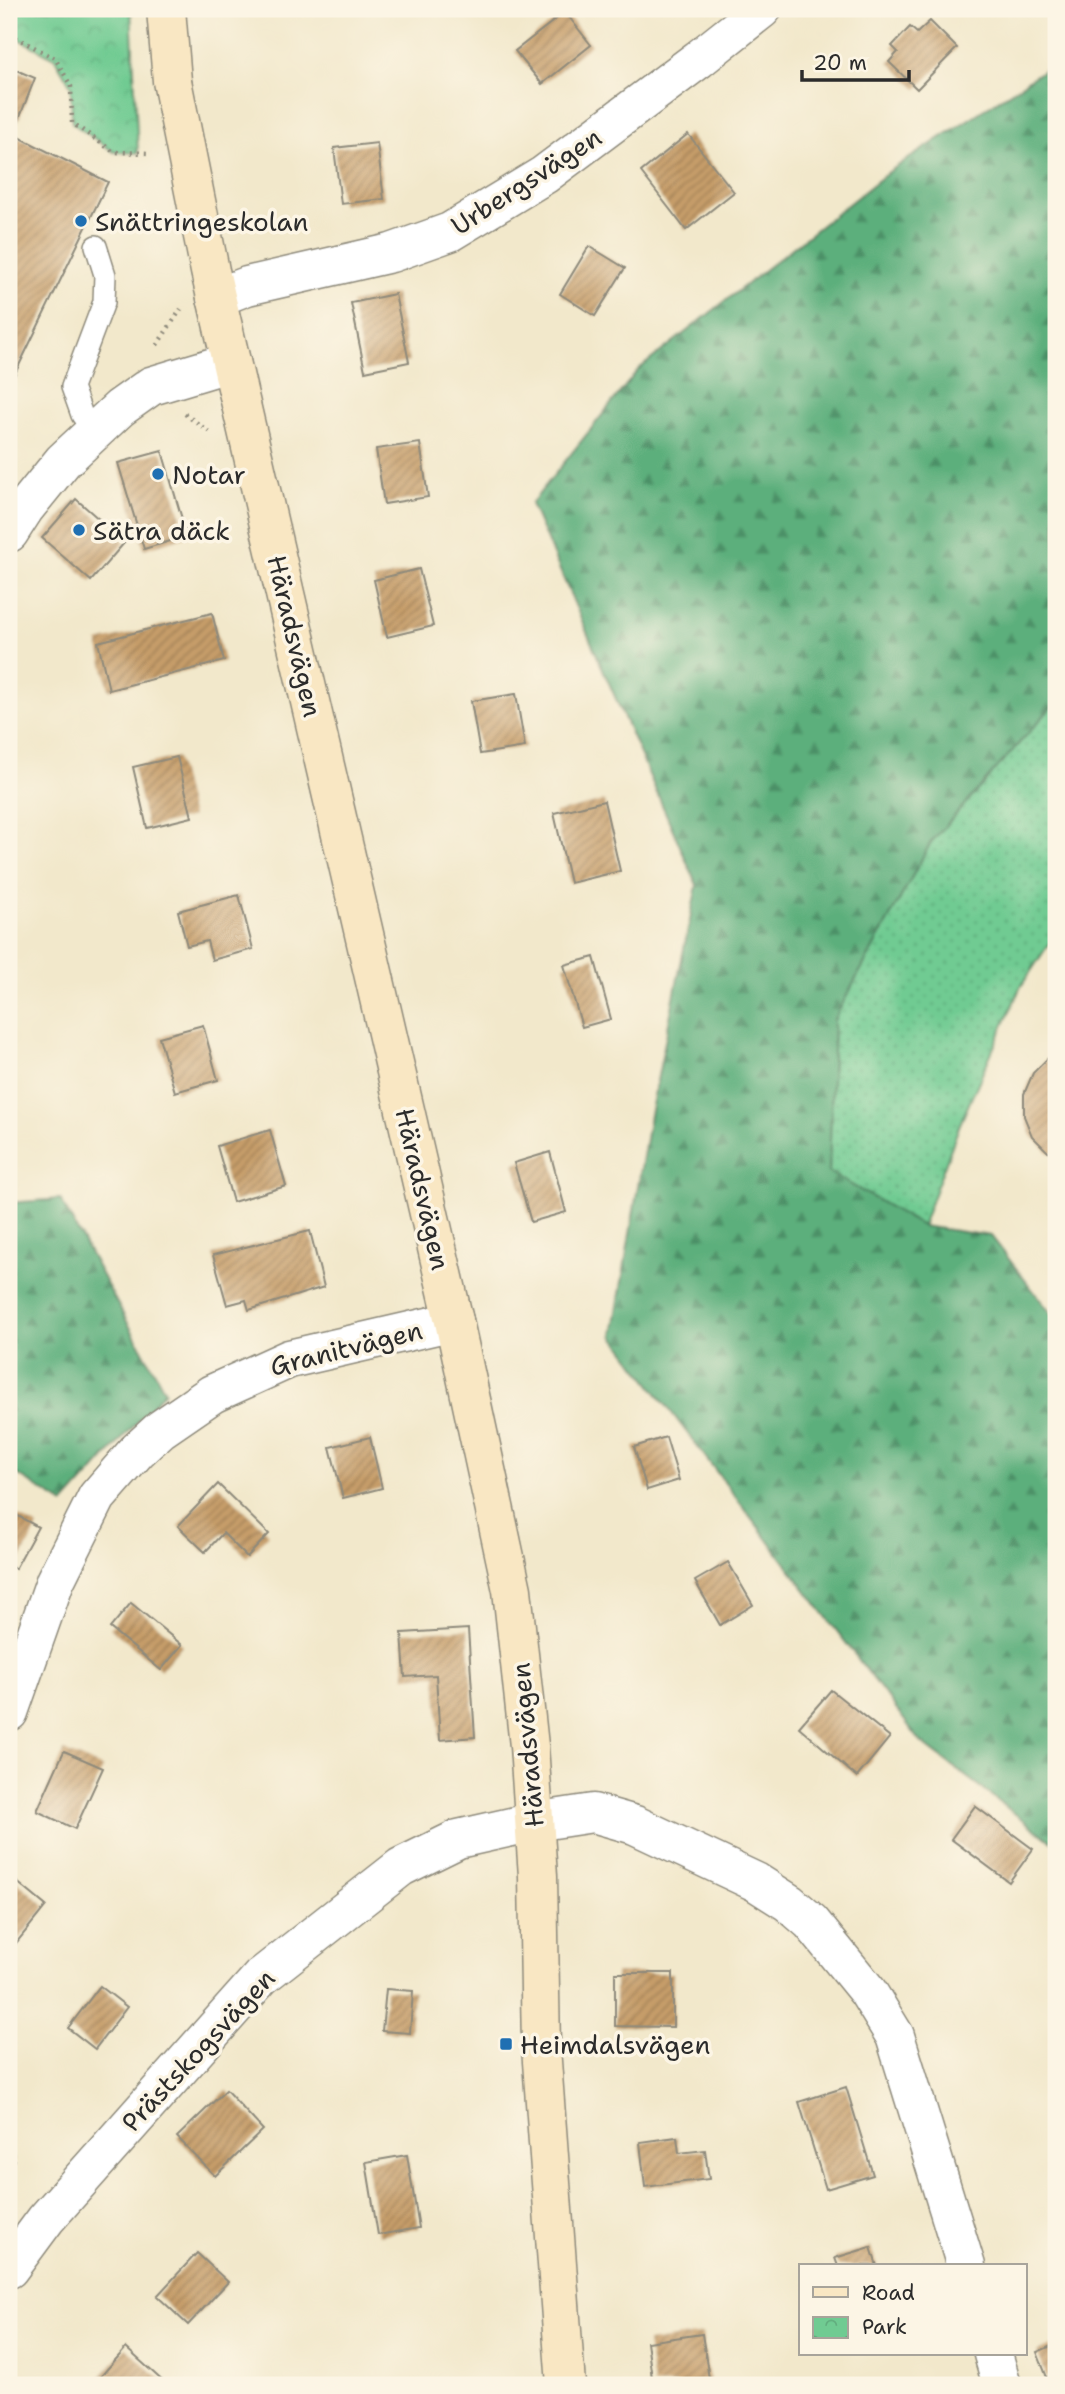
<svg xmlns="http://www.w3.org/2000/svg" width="1065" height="2394" font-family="'Shantell Sans',sans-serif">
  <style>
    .grass { fill: url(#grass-dots); stroke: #4e7b5e; stroke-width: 2 }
    .forest { fill: url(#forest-firs); stroke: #446d54; stroke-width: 2 }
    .park { fill: url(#park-crowns); stroke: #4e7b5e; stroke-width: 2 }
    .building { fill: url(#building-hatch) }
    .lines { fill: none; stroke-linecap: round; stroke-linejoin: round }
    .lane-casing { stroke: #8e8a7b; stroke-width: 24 }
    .street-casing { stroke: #8e8a7b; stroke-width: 41 }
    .secondary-casing { stroke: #8e8a7b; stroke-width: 41 }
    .path { stroke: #8e8a7b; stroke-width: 4.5; stroke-dasharray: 2 5; stroke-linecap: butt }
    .lane { stroke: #fff; stroke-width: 21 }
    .street { stroke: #fff; stroke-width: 38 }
    .secondary { stroke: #f9e7c3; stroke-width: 38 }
    .poi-dot { fill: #1f6fb2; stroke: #fcf5e5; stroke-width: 2.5 }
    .labels { text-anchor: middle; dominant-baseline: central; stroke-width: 7; stroke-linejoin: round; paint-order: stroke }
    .street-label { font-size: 26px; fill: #2b2b2b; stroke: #fcf5e5 }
    .poi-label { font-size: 26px; fill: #2b2b2b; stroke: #fcf5e5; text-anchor: start }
  </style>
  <defs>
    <pattern id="grass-dots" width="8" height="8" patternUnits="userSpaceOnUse" patternTransform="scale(1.75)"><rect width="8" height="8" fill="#70cb92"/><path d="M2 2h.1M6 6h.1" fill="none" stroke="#61ae7e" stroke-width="1.8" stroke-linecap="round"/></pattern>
    <pattern id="forest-firs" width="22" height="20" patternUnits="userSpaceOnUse" patternTransform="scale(1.75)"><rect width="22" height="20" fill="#5caf7c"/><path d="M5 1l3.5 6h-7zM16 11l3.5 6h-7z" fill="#4c8f66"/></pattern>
    <pattern id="park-crowns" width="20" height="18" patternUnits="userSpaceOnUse" patternTransform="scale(1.75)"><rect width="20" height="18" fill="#70cb92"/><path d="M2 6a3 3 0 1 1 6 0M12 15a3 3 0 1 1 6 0" fill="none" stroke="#61ae7e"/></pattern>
    <pattern id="building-hatch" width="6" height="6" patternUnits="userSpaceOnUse" patternTransform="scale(1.75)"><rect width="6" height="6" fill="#c69d69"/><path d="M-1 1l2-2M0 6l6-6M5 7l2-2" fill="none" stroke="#a18057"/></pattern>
  </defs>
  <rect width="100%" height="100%" fill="#fcf5e5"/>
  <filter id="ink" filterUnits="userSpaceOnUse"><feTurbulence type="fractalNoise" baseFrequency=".0143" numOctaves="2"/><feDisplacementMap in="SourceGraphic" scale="14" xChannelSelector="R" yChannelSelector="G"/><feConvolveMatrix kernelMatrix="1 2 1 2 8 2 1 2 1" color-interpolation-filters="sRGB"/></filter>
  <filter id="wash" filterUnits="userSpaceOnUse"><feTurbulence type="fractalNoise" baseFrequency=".00686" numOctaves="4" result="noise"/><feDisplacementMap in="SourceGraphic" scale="28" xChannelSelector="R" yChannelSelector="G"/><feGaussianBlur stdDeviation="1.57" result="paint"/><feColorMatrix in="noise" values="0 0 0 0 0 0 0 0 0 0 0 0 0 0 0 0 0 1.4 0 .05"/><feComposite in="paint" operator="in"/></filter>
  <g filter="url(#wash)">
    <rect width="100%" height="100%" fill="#f2e8cb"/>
    <polygon class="grass" points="1056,702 1056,933 1020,988 960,1124 922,1226 829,1172 834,1019 931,842"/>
    <g class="forest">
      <polygon points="1056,62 1056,702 931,842 834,1019 829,1172 922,1226 991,1236 1056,1320 1056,1845 921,1742 613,1335 650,1115 697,885 531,504 639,369 890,171"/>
      <polygon points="60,1199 165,1391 64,1504 9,1469 9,1203"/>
    </g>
    <polygon class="park" points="9,9 131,9 138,153 114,152 72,123 71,86 55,58 9,34"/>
    <g id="blocks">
      <g class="building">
        <polygon points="565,12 591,45 542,84 515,51"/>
        <polygon points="930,21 957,48 917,89 889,62 898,52 892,46 910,27 917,33"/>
        <polygon points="9,67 35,78 13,134 108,182 9,386"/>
        <polygon points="688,134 734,192 686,230 641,172"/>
        <polygon points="377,143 384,199 341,204 334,148"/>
        <polygon points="589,246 625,268 595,316 560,294"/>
        <polygon points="395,294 409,362 365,371 351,303"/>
        <polygon points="420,443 428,497 384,504 376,449"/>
        <polygon points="162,451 187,536 144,549 118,463"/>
        <polygon points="76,499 125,542 91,581 42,538"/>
        <polygon points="419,569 433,626 387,637 374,580"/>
        <polygon points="212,613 224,661 109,690 98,642"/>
        <polygon points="516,694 525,747 480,754 471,701"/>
        <polygon points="177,757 192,817 147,828 133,767"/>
        <polygon points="604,801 620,871 570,883 554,813"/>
        <polygon points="239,895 253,949 212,960 207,941 187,946 178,911"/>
        <polygon points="594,957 611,1019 582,1027 564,965"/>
        <polygon points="203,1025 218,1080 175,1092 159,1037"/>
        <polygon points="1056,1055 1056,1155 1048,1152 1032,1136 1024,1116 1024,1094 1033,1073 1048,1058"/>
        <polygon points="270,1130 286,1186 233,1202 217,1146"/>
        <polygon points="550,1152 566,1212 531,1222 514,1163"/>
        <polygon points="310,1231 324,1287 249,1310 246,1300 227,1305 213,1255"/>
        <polygon points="370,1437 382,1488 343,1498 330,1447"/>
        <polygon points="666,1437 679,1480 647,1490 634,1447"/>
        <polygon points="218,1484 269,1534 247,1557 223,1533 205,1552 178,1526"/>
        <polygon points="9,1511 38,1527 15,1569 9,1565"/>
        <polygon points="728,1562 753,1605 720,1625 695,1581"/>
        <polygon points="131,1603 182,1645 161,1670 110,1628"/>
        <polygon points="468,1629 475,1737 440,1740 436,1675 405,1677 402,1633"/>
        <polygon points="831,1690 890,1737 857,1777 799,1727"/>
        <polygon points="64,1751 103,1768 75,1829 37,1811"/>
        <polygon points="975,1806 1033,1849 1009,1882 951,1839"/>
        <polygon points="10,1876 46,1906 9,1952 9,1878"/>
        <polygon points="615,1973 673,1973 673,2027 615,2026"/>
        <polygon points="100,1986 127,2007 95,2049 68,2028"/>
        <polygon points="386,1989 413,1991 410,2033 382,2031"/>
        <polygon points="846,2087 873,2175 826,2189 799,2102"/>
        <polygon points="226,2090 263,2130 215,2176 177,2137"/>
        <polygon points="677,2137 679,2153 705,2150 709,2179 645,2187 640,2142"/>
        <polygon points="407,2155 419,2228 378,2235 366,2162"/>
        <polygon points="9,2156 15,2160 9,2172"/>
        <polygon points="871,2247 877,2266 838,2266 835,2258"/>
        <polygon points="197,2253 228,2282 188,2325 157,2296"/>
        <polygon points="702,2334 710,2385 653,2385 647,2342"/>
        <polygon points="1056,2344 1056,2385 1050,2385 1037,2352"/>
        <polygon points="126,2348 166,2384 164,2385 93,2385"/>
      </g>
    </g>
  </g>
  <g filter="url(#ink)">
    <use href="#blocks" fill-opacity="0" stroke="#8e8a7b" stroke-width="2"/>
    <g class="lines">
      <g class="lane-casing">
        <polyline id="lane" points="94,432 82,415 72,387 104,302 105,275 96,246"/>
      </g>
      <g class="street-casing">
        <g id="street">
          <polyline points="216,298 247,286 391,253 450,232 544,175 699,59 762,9"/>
          <polyline points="9,533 25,508 63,461 120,408 151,386 231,362"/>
          <polyline points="9,1712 55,1581 97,1497 137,1451 161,1429 212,1394 289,1359 454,1321"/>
          <polyline points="9,2269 46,2219 261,1977 401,1867 458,1839 534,1822 593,1813 635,1825 756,1882 789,1903 811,1922 868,1992 895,2036 966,2266"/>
          <polyline points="993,2354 1002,2385"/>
        </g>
      </g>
      <g class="secondary-casing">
        <polyline id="secondary" points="166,9 172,81 210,271 454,1321 512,1590 529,1746 538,1876 541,2048 566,2385"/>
      </g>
      <g class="path">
        <polyline points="9,34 55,58 71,86 72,123 114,152 150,153"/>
        <polyline points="157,345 181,309"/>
        <polyline points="185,414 209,432"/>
      </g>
      <use href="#lane" class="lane"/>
      <use href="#street" class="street"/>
      <use href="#secondary" class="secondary"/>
    </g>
  </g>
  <g class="poi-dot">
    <circle cx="81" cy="221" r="7"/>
    <circle cx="158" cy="474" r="7"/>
    <circle cx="79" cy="530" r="7"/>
    <rect x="499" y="2037" width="14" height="14" rx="3.5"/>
  </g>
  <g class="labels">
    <g class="street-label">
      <text transform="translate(526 181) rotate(-33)">Urbergsvägen</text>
      <text transform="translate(295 636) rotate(77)">Häradsvägen</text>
      <text transform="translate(423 1189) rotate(77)">Häradsvägen</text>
      <text transform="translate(346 1348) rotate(-14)">Granitvägen</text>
      <text transform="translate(527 1745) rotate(-95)">Häradsvägen</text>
      <text transform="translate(198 2050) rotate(-47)">Prästskogsvägen</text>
    </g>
    <g class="poi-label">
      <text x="95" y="221">Snättringeskolan</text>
      <text x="172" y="474">Notar</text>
      <text x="93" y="530">Sätra däck</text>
      <text x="520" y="2044">Heimdalsvägen</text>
    </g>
  </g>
  <rect width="1065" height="2394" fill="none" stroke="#fcf5e5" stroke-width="35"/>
  <rect x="799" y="2264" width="228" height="91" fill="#fcf5e5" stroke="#a8a49b" stroke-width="2"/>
  <rect x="813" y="2287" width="35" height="10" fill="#f9e7c3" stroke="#a8a49b" stroke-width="2"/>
  <text x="862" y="2300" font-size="21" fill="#2b2b2b">Road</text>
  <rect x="813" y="2317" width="35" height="21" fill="url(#park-crowns)" stroke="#a8a49b" stroke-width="2"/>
  <text x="862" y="2334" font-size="21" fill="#2b2b2b">Park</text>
  <path d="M802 70v10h107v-10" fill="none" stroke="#2b2b2b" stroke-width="3.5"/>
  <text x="813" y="70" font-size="21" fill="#2b2b2b" stroke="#fcf5e5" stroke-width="5" paint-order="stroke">20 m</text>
</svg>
